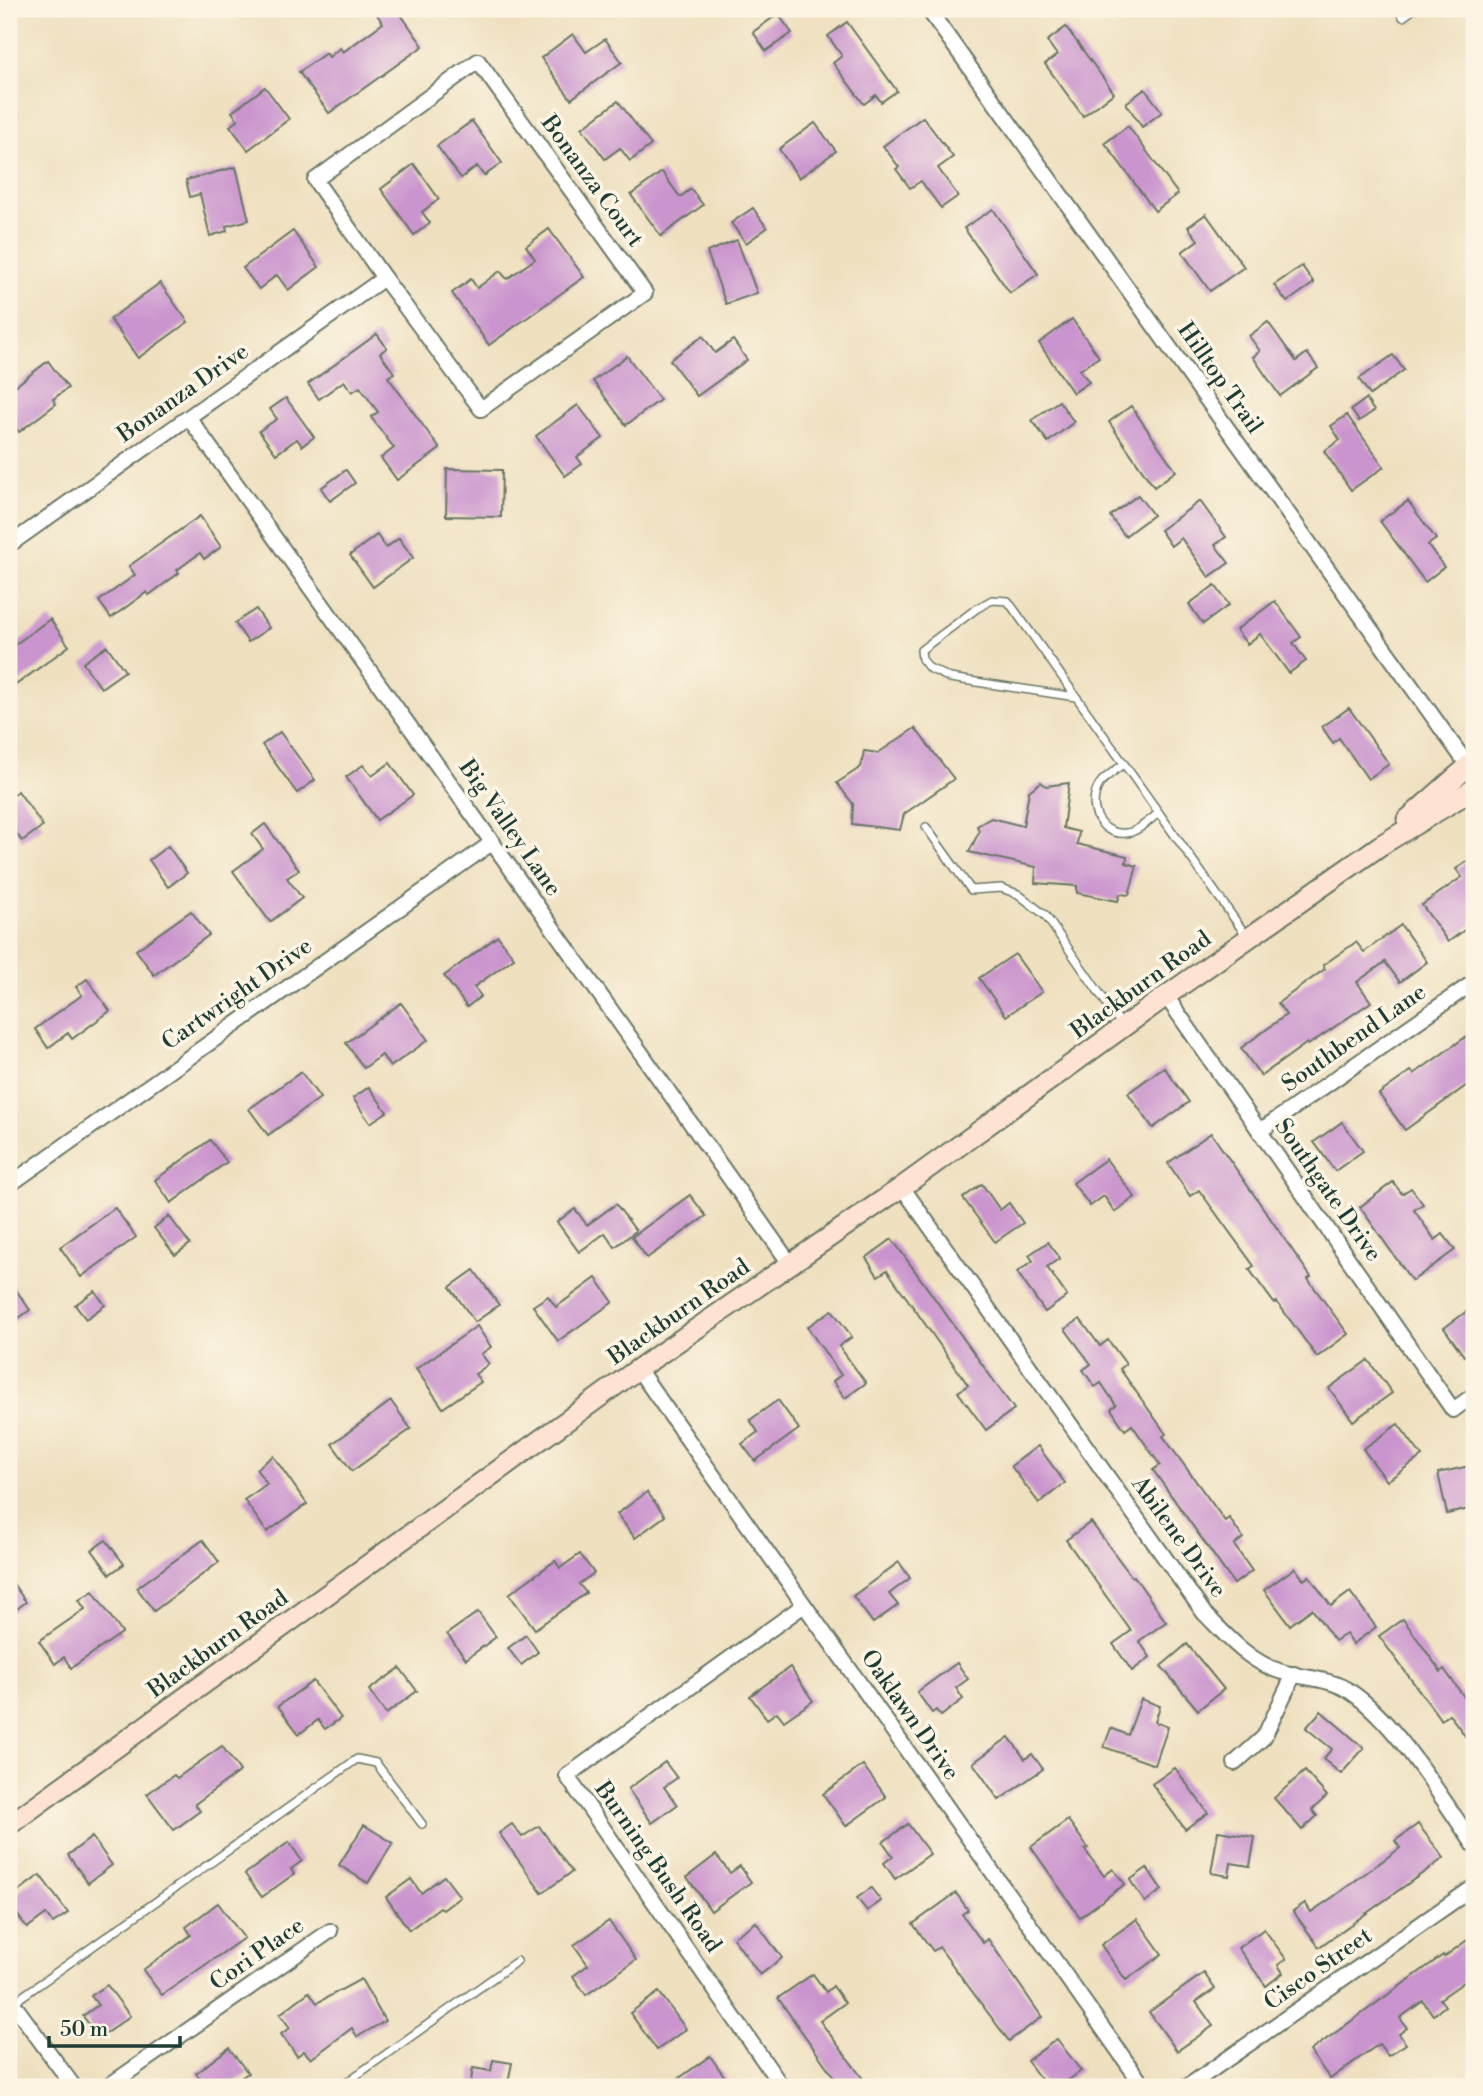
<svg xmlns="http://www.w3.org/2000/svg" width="1483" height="2096" font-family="'Libre Bodoni',serif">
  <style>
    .building { fill: #ca94ce }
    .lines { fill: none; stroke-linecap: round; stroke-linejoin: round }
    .service-casing { stroke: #687665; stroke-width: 10 }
    .minor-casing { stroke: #687665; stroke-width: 18 }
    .secondary-casing { stroke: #687665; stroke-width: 23 }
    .service { stroke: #fff; stroke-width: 7 }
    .minor { stroke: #fff; stroke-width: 14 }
    .secondary { stroke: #fee3d2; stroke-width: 19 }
    .labels { text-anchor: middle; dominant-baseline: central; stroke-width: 7; stroke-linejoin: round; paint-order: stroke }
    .street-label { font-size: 23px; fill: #1f3d34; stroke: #fcf5e5 }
  </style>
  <rect width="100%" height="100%" fill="#fcf5e5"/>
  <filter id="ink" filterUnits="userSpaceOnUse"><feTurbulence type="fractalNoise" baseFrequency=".0143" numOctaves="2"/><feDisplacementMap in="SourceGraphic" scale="14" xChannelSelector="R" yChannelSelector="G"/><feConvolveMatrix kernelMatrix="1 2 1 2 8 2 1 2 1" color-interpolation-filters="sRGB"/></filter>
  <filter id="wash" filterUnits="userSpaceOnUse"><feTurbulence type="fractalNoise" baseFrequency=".00686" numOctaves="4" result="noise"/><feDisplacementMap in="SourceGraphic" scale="28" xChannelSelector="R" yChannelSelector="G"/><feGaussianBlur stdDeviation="1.57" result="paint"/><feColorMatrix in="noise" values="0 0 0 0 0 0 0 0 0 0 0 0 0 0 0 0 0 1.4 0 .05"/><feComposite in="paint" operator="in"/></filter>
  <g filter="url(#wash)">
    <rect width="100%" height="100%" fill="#efe0c0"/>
    <g id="blocks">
      <g class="building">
        <polygon points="373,9 397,9 423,46 329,113 299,72 326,53 329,57 340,48 343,52 383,23"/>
        <polygon points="778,14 792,33 766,51 753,32"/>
        <polygon points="847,22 897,91 881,102 876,95 864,104 833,63 842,56 828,36"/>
        <polygon points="1066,27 1114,93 1083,116 1045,64 1057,55 1047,41"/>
        <polygon points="573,34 586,52 605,39 622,62 571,99 541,58"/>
        <polygon points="265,87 289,119 248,150 230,126 238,120 232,112"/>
        <polygon points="1145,89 1162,112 1142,127 1126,103"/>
        <polygon points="618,101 651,145 630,161 620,148 605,159 582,128"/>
        <polygon points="923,117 953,157 938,168 958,196 941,208 921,181 910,188 896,169 899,167 883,146"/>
        <polygon points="472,121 502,163 484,176 477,166 461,178 437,146"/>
        <polygon points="815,123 836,151 799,178 779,149"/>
        <polygon points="1128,126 1178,194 1155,211 1105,143"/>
        <polygon points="414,164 439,199 422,212 430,223 414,235 381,189"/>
        <polygon points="236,167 249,220 226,226 227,231 210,236 200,194 190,197 186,180"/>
        <polygon points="662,172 680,197 691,189 703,205 661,236 631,195"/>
        <polygon points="753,208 767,228 746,243 731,223"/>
        <polygon points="993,209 1038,274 1010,293 964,228"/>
        <polygon points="1206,214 1244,267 1210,291 1182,252 1198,240 1188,227"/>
        <polygon points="549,229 584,277 489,345 452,293 471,279 477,288 500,271 507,279 535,259 526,246"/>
        <polygon points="293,231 319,267 288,290 277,275 259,289 243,268"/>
        <polygon points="737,240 757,293 726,304 707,252"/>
        <polygon points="1302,266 1314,283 1287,302 1274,285"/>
        <polygon points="160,283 188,322 138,358 110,319"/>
        <polygon points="1072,319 1099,357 1080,370 1089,382 1073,393 1039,343"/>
        <polygon points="1268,322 1296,361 1307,353 1318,368 1280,396 1253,357 1260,351 1249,336"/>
        <polygon points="377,334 387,348 380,353 394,373 388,377 440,449 397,480 381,458 394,448 371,417 378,412 360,387 352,392 344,381 319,399 308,384"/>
        <polygon points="703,336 715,353 733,340 747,360 697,396 670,360"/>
        <polygon points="1393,355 1404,370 1370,395 1359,379"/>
        <polygon points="627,356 660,400 626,425 593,381"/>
        <polygon points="48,361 68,388 53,399 56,404 19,432 9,418 9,391"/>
        <polygon points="286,398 314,437 302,446 297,439 276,454 259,431 277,419 270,409"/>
        <polygon points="1366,399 1374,411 1359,421 1351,410"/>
        <polygon points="1059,401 1074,422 1048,442 1032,420"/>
        <polygon points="578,405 603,438 577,457 582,464 565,476 536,436"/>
        <polygon points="1131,406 1176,471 1154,487 1109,422"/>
        <polygon points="1347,415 1384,467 1351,490 1324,451 1340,440 1331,426"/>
        <polygon points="447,469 502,470 501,517 446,516"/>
        <polygon points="346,470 355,483 330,501 321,488"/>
        <polygon points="1138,495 1153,515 1125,536 1110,516"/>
        <polygon points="1200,501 1226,537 1215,545 1229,563 1209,577 1181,538 1171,546 1160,530"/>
        <polygon points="1408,501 1436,539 1428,545 1444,567 1425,582 1380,521"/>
        <polygon points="200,516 221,547 204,559 200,553 177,570 179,573 149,595 147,592 111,618 99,601 135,575 129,566"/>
        <polygon points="377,535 386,548 399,538 413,558 373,587 350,555"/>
        <polygon points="1215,585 1229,605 1203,624 1189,604"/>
        <polygon points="1275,601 1301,637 1293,643 1306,661 1289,673 1260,634 1247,644 1236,630"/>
        <polygon points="256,609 269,628 248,642 235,623"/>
        <polygon points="50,619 69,646 17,684 9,673 9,649"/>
        <polygon points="107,646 125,671 101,688 83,663"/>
        <polygon points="1349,708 1389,764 1368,779 1339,738 1333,743 1322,727"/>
        <polygon points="915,728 954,779 904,814 900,830 852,824 853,804 837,783 861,767 864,751 878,753"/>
        <polygon points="280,732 315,780 297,793 262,745"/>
        <polygon points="390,763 413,795 377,820 346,777 363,765 372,776"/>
        <polygon points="1041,782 1046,786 1069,783 1063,828 1079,832 1077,844 1127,856 1126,863 1137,866 1129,895 1120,894 1118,901 1077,893 1077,886 1035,883 1036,867 969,852 979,832 977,826 991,818 1023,826 1029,791"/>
        <polygon points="18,791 43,826 22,841 9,823 9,798"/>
        <polygon points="265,824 299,870 287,878 302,898 270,922 233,871 263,849 252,834"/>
        <polygon points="168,846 187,873 168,887 149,860"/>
        <polygon points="1474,857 1474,923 1448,942 1422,905 1462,877 1456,869"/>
        <polygon points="191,911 209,935 154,975 136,950"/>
        <polygon points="1401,925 1427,962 1400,982 1385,962 1357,982 1371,1002 1308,1045 1307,1043 1261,1076 1241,1048 1286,1015 1278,1003 1325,969 1323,965 1356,942 1364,952"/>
        <polygon points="498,936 514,958 474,987 481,996 467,1007 444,976"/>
        <polygon points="1015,954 1042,992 1006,1016 979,978"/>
        <polygon points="87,979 110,1011 72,1039 68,1033 48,1048 35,1029 82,995 76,987"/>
        <polygon points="401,1003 428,1040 390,1067 382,1055 364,1068 346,1043"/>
        <polygon points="1467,1036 1474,1046 1474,1080 1405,1130 1379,1094 1411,1071 1414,1074"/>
        <polygon points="1164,1067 1189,1102 1153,1128 1128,1093"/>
        <polygon points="301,1072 320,1098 268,1135 249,1109"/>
        <polygon points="369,1087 387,1112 370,1123 353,1098"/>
        <polygon points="1342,1122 1363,1151 1335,1171 1314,1142"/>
        <polygon points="1211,1133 1311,1277 1308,1279 1348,1334 1317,1357 1277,1302 1274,1303 1249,1269 1254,1266 1199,1190 1190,1196 1168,1163"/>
        <polygon points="210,1140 227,1162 171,1203 155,1180"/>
        <polygon points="1106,1159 1135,1197 1115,1212 1104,1196 1090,1206 1073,1183"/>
        <polygon points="1393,1182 1402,1194 1411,1188 1423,1204 1414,1210 1435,1240 1443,1234 1455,1250 1412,1281 1360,1207"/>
        <polygon points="982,1184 1000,1210 1009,1203 1023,1223 995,1242 963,1198"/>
        <polygon points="690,1195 706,1216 647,1258 632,1237"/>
        <polygon points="616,1204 636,1231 615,1247 605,1233 579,1252 557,1222 575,1209 587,1225"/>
        <polygon points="115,1208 136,1237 81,1277 60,1247"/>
        <polygon points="169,1216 190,1244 175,1255 154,1228"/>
        <polygon points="892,1239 1014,1409 986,1430 958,1392 968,1385 887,1270 878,1276 866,1258"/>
        <polygon points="1048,1242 1060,1258 1047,1267 1067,1296 1045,1312 1017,1272 1033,1261 1029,1255"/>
        <polygon points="474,1270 499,1305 475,1322 450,1287"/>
        <polygon points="596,1278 613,1302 558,1341 533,1306 548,1296 556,1307"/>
        <polygon points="9,1280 30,1310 9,1325"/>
        <polygon points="95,1291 105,1305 86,1319 75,1305"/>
        <polygon points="1474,1306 1474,1349 1464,1356 1444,1328"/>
        <polygon points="832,1310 852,1337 839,1346 866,1383 845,1398 833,1381 841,1375 807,1327"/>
        <polygon points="1080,1319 1100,1346 1108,1340 1126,1364 1120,1369 1166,1434 1163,1436 1225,1521 1229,1518 1243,1538 1234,1545 1252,1571 1234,1584 1153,1470 1160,1465 1132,1425 1125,1430 1111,1409 1116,1405 1101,1383 1095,1387 1083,1370 1091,1364 1065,1329"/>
        <polygon points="477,1326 491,1347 481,1354 489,1364 475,1374 481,1382 443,1408 416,1369"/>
        <polygon points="1368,1360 1392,1393 1353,1421 1329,1388"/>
        <polygon points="778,1400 799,1429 755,1461 742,1444 758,1432 750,1420"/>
        <polygon points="391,1401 411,1429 352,1471 332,1444"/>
        <polygon points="1398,1424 1422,1456 1387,1481 1363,1449"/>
        <polygon points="1038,1446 1065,1483 1039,1503 1011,1466"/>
        <polygon points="273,1456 307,1504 267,1532 244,1500 267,1484 256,1469"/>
        <polygon points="1474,1465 1474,1508 1447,1514 1438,1473"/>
        <polygon points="647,1492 665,1516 635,1538 617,1514"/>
        <polygon points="1091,1522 1132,1577 1134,1576 1166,1622 1139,1641 1150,1657 1132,1671 1113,1644 1131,1631 1066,1540"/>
        <polygon points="106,1540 124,1564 110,1574 92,1550"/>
        <polygon points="203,1540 219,1562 154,1611 137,1588"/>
        <polygon points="580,1554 594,1573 579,1584 586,1593 535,1629 509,1594 555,1561 560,1568"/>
        <polygon points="899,1562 910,1578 889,1594 898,1605 873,1623 853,1596"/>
        <polygon points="1295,1568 1304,1580 1309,1576 1331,1606 1350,1592 1376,1627 1353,1644 1346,1634 1335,1641 1312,1609 1290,1625 1264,1590"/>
        <polygon points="9,1578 26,1602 9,1615"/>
        <polygon points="93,1591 122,1633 71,1668 64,1657 55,1664 39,1641 85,1609 79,1600"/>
        <polygon points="478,1612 496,1637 466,1659 447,1634"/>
        <polygon points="1403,1619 1441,1672 1444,1669 1474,1711 1474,1748 1449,1714 1441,1720 1379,1636"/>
        <polygon points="526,1635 538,1652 521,1665 508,1648"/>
        <polygon points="1187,1644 1224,1689 1198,1710 1161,1666"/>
        <polygon points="957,1663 968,1679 956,1688 963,1699 941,1716 936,1710 932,1713 917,1692"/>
        <polygon points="790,1667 813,1701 784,1721 777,1712 767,1719 750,1696"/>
        <polygon points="400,1668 417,1691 386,1714 369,1690"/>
        <polygon points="313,1681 341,1718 325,1729 318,1720 299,1734 278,1706"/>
        <polygon points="1141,1699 1160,1706 1155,1722 1168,1727 1155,1765 1104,1747 1111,1728 1128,1735"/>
        <polygon points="1321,1711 1364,1748 1341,1774 1323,1759 1332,1749 1306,1728"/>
        <polygon points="1009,1737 1025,1759 1032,1754 1043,1769 999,1800 973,1763"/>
        <polygon points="222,1746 240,1771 195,1804 200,1811 174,1830 147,1794 174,1775 177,1778"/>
        <polygon points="665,1762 677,1778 664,1787 677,1805 652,1823 628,1789"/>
        <polygon points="863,1765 886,1797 846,1826 823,1794"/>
        <polygon points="1175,1768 1208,1813 1185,1829 1152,1784"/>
        <polygon points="1305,1771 1327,1796 1312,1810 1317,1816 1302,1830 1274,1798"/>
        <polygon points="1068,1820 1088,1848 1085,1850 1104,1876 1113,1869 1125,1884 1080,1917 1031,1847"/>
        <polygon points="512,1824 522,1837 539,1826 572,1872 542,1893 499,1833"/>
        <polygon points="908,1824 930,1854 895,1879 884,1863 893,1856 883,1842"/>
        <polygon points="1418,1824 1444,1858 1319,1947 1293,1911 1305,1903 1311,1912 1333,1897 1400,1848 1395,1841"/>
        <polygon points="364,1825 393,1843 368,1883 339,1865"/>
        <polygon points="1218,1831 1255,1837 1250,1866 1231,1863 1229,1876 1211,1873"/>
        <polygon points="92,1837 112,1865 88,1883 68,1855"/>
        <polygon points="289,1842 302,1861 291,1869 294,1874 262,1897 245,1874"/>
        <polygon points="716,1855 730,1873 740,1866 751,1882 711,1911 687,1877"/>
        <polygon points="1147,1868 1162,1890 1145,1902 1130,1880"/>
        <polygon points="40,1875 68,1913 53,1923 46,1914 27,1928 9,1903 9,1898"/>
        <polygon points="444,1876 460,1897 443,1910 440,1907 409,1930 386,1897 411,1879 421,1893"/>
        <polygon points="871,1888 881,1901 867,1911 857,1898"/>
        <polygon points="956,1893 968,1910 962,1914 983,1943 988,1939 1042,2017 1009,2041 939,1947 933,1951 913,1924"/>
        <polygon points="218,1903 244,1938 162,1995 143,1970 191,1935 186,1927"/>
        <polygon points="1137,1919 1162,1954 1126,1980 1101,1945"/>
        <polygon points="609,1921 636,1960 586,1995 573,1976 588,1965 574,1945"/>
        <polygon points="756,1922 782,1958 760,1975 733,1938"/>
        <polygon points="1264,1929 1286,1959 1278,1965 1283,1973 1266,1986 1238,1948"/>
        <polygon points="1474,1935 1474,1975 1440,1999 1445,2006 1433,2015 1423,2001 1400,2018 1407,2028 1399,2034 1406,2044 1388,2056 1379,2044 1330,2079 1310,2051 1443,1955 1444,1957"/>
        <polygon points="1204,1973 1215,1989 1196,2002 1213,2026 1177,2051 1149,2012"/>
        <polygon points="813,1974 826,1992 833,1986 845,2003 820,2021 869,2087 841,2087 778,1998"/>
        <polygon points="361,1979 385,2021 357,2037 352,2028 311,2059 304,2051 297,2056 281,2034 290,2028 280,2014 309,1992 317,2003"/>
        <polygon points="107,1985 130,2016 99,2038 83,2016 98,2005 91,1996"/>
        <polygon points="659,1992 686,2029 657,2050 630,2013"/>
        <polygon points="1057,2039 1081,2071 1059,2087 1047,2087 1027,2061"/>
        <polygon points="229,2048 248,2073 228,2087 206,2087 196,2073"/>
        <polygon points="710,2056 732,2087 667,2087"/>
        <polygon points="493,2060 512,2063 507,2087 470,2087 473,2068 491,2071"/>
      </g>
    </g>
  </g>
  <g filter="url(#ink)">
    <use href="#blocks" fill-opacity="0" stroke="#687665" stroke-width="2"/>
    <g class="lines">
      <g class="service-casing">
        <g id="service">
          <polyline points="1398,9 1403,17 1414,9"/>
          <polyline points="1076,697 950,678 929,668 922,659 921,650 976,609 992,600 1008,601 1248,938"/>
          <path d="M1124,764C1117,769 1108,775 1102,781C1085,801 1097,836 1126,833C1138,832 1149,820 1159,813"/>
          <polyline points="926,827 971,890 1001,888 1018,894 1045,915 1123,1027"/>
          <polyline points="13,2003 357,1759 376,1763 422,1824"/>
          <polyline points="340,2087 517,1961"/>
        </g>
      </g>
      <g class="minor-casing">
        <g id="minor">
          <polyline points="928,9 1474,774"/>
          <polygon points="478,61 645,293 481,409 384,278 315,180"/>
          <path d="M189,418C391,699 592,982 791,1265"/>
          <polyline points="9,545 384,278"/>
          <polyline points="1166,996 1453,1410 1474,1395"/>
          <polyline points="1260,1131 1474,982"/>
          <polyline points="9,1185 493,842"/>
          <path d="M902,1187L1204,1613C1227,1636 1248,1661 1279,1671C1303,1679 1329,1677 1351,1692C1397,1723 1442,1799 1474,1845"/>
          <polyline points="638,1369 1144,2087"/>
          <polyline points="1235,1763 1264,1737 1294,1674"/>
          <polyline points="9,1998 74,2087"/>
          <polyline points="107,2087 330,1931"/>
          <polyline points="782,2087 567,1776 804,1605"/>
          <polyline points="1187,2087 1474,1887"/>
        </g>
      </g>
      <g class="secondary-casing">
        <g id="secondary">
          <polyline points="1407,820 1474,761"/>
          <polyline points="9,1825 638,1369 902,1187 1166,996 1381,845 1474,789"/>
        </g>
      </g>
      <use href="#service" class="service"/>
      <use href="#minor" class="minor"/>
      <use href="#secondary" class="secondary"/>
    </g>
  </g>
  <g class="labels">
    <g class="street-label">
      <text transform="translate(592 181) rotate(54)">Bonanza Court</text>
      <text transform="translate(1220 378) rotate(55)">Hilltop Trail</text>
      <text transform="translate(183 393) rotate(-35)">Bonanza Drive</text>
      <text transform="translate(510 828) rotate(55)">Big Valley Lane</text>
      <text transform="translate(1141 985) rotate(-36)">Blackburn Road</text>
      <text transform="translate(237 994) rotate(-35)">Cartwright Drive</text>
      <text transform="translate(1354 1038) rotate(-35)">Southbend Lane</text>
      <text transform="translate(1328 1190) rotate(55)">Southgate Drive</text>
      <text transform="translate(679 1312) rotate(-35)">Blackburn Road</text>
      <text transform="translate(1179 1537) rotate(54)">Abilene Drive</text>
      <text transform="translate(218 1644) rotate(-36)">Blackburn Road</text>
      <text transform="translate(910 1715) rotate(55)">Oaklawn Drive</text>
      <text transform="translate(658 1867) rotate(55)">Burning Bush Road</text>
      <text transform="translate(257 1954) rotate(-35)">Cori Place</text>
      <text transform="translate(1318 1969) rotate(-35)">Cisco Street</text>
    </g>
  </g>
  <rect width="1483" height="2096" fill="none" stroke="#fcf5e5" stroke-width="35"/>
  <path d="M49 2036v10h131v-10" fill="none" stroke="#1f3d34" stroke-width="3.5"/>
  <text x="60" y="2036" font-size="21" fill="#1f3d34" stroke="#fcf5e5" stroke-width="5" paint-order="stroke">50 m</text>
</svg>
